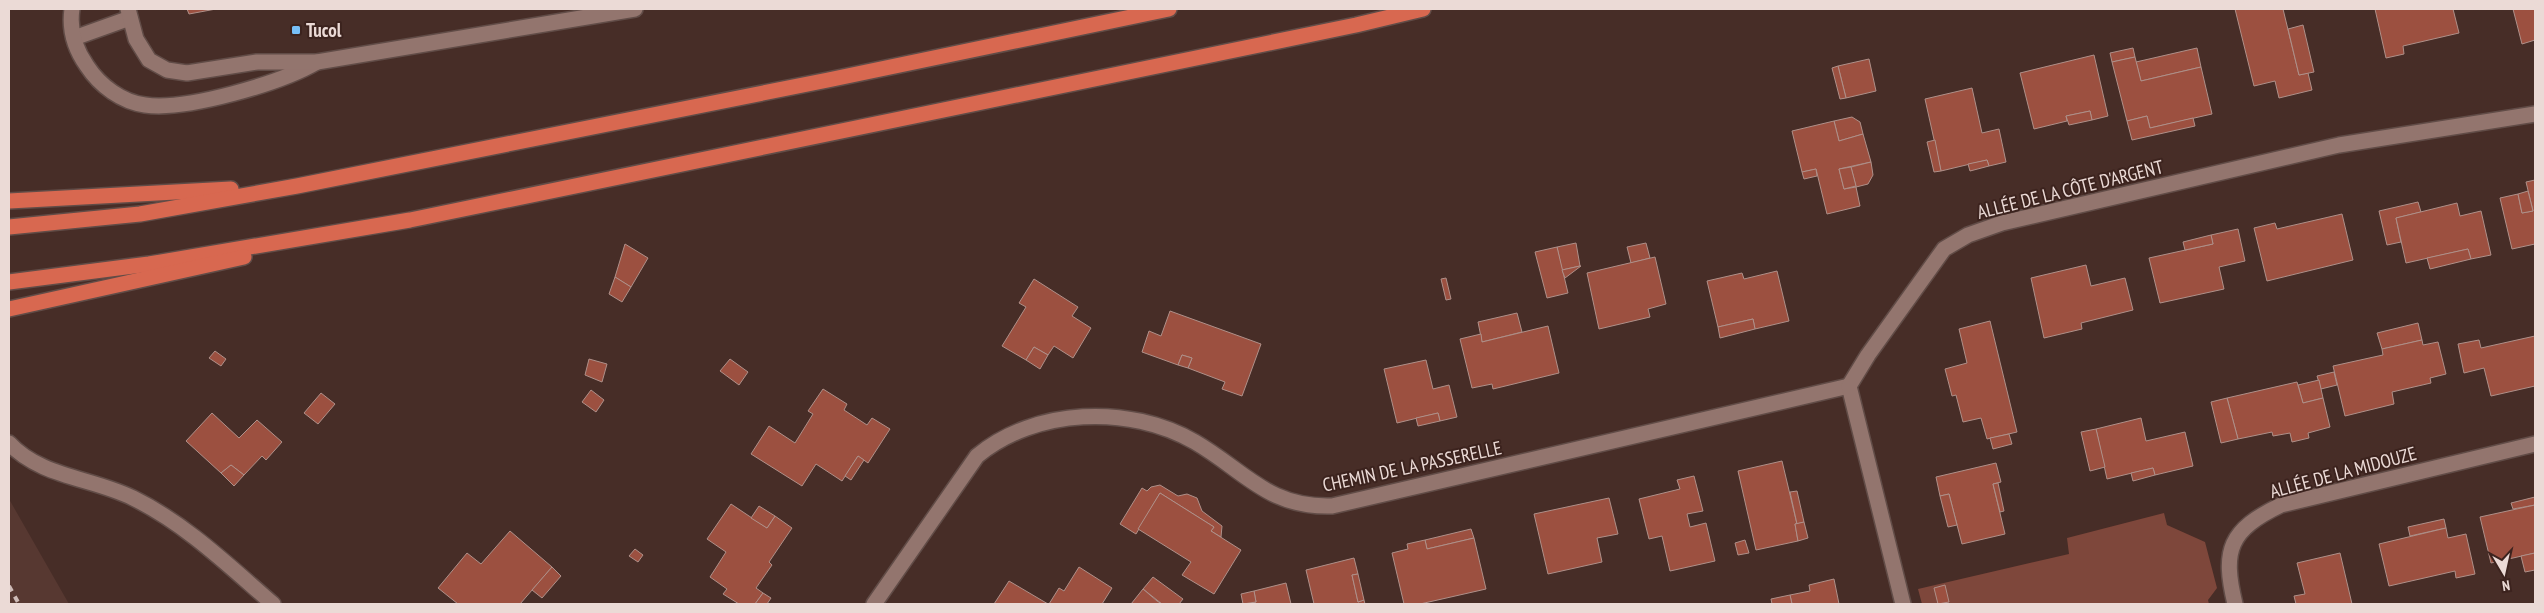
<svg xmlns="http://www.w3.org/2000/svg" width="2544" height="613" font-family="'PT Sans Narrow',sans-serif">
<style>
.built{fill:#573831}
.green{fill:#7e473b}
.building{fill:#9c5040;stroke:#af9089}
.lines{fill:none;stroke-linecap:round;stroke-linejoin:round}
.service-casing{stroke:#614c47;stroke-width:18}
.minor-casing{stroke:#614c47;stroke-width:18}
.trunk-casing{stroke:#614c47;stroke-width:18}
.service{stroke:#93756e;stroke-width:15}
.minor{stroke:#93756e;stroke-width:15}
.trunk{stroke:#d86850;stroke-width:15}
.rail{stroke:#cebbb7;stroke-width:4;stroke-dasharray:6 6;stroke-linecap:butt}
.poi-dot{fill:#77bff7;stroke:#3c231e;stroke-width:2}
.labels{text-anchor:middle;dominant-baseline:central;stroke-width:4;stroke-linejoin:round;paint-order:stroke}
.poi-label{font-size:19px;font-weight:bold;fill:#ebdad6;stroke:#3c231e;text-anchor:start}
.street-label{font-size:19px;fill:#ebdad6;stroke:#3c231e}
</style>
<rect width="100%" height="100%" fill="#472d27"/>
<polygon class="built" points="9,499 69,604 9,604"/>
<polygon class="green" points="2164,513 2167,525 2205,542 2217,588 2208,600 2209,604 1922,604 1918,589 2069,554 2067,538"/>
<g class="building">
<polygon points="187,9 216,9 189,14"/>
<polygon points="2235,9 2283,9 2299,75 2308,73 2312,90 2279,98 2275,81 2254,86"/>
<polygon points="2375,9 2453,9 2459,33 2403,46 2404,54 2386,58"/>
<polygon points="2513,9 2535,9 2535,40 2522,44"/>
<polygon points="2303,25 2314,72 2299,75 2288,29"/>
<polygon points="2133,48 2135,57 2112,62 2110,53"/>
<polygon points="2197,48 2201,67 2141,81 2136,62"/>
<polygon points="2094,55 2108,116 2092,120 2090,111 2066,116 2067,121 2034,129 2020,73"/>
<polygon points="2135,57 2141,81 2201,67 2212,114 2150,128 2147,116 2127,121 2112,62"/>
<polygon points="1869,59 1876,91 1846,98 1838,66"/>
<polygon points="1838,66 1846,98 1840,99 1832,68"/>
<polygon points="1972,88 1982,133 1999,129 2006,162 1989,166 1987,160 1941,171 1925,99"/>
<polygon points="2090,111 2092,120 2069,125 2066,116"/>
<polygon points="2147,116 2150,128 2193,118 2195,126 2132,140 2127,121"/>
<polygon points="1852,117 1860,122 1863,134 1839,141 1834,121"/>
<polygon points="1834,121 1839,141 1863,134 1871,162 1839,169 1844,189 1856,187 1860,206 1827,214 1816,169 1802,172 1792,131"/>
<polygon points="1935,140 1941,171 1934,172 1927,142"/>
<polygon points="1987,160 1989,166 1970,171 1968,164"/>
<polygon points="1871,162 1873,175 1868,184 1856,187 1851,167"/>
<polygon points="1851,167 1856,186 1844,189 1839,169"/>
<polygon points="1816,169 1817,176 1804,179 1802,172"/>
<polygon points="2535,180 2535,244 2512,249 2500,198 2518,194 2522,213 2533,211 2526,182"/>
<polygon points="2528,191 2533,211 2522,213 2518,194"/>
<polygon points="2418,202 2421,212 2396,218 2401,242 2387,245 2379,211"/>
<polygon points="2457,203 2460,216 2481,211 2491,255 2471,259 2468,249 2406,263 2396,218"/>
<polygon points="2342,214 2353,260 2267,281 2254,228 2275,223 2277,229"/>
<polygon points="2238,229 2245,261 2219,267 2224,289 2160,303 2149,258 2213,244 2211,235"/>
<polygon points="2211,235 2213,244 2185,250 2183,242"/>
<polygon points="1576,243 1580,266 1562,270 1557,247"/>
<polygon points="1646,243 1650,258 1631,263 1627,247"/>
<polygon points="625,244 648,258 631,287 615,277"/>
<polygon points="1557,247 1568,293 1547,298 1535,252"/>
<polygon points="2468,249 2471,259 2430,269 2427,258"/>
<polygon points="1655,257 1666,304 1648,309 1650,317 1599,329 1587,273"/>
<polygon points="2086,265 2091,286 2125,278 2133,310 2081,323 2082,329 2044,338 2031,278"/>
<polygon points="1580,266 1581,266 1565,278 1562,270"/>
<polygon points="1777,271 1789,321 1755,329 1753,319 1718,327 1707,281 1742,273 1744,279"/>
<polygon points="615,277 631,287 622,302 609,294"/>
<polygon points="1446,278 1451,299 1446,300 1441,279"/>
<polygon points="1034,279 1078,307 1072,316 1091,328 1073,358 1054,346 1048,355 1034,347 1026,360 1002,346 1026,307 1019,303"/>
<polygon points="1170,311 1261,344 1242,396 1222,389 1225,382 1188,368 1192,358 1182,355 1178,365 1142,352 1149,331 1161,336"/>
<polygon points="1517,313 1522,332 1482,342 1478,322"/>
<polygon points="1753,319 1755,329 1720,338 1718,327"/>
<polygon points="1990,321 2017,432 1987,439 1981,418 1963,422 1956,395 1952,396 1945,369 1967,363 1959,329"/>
<polygon points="2418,323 2422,340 2382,349 2377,333"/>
<polygon points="1548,326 1559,373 1493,389 1492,384 1472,388 1460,339 1481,334 1482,342"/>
<polygon points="2535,336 2535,386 2491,396 2484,368 2464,373 2458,344 2479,340 2481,348"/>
<polygon points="2422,340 2423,345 2438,342 2446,374 2430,378 2431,383 2392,392 2394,404 2345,416 2333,366 2383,355 2382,349"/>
<polygon points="1034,347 1048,355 1040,369 1026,360"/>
<polygon points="215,351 226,359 221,366 209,358"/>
<polygon points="1182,355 1192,358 1188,368 1178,365"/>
<polygon points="589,359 607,364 602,382 585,375"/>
<polygon points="730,359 748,372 739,385 720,371"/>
<polygon points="1426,360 1433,389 1449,385 1457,417 1440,421 1438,413 1397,423 1384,369"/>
<polygon points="2334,372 2337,385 2321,389 2317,376"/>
<polygon points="2319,380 2323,398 2303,403 2298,385"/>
<polygon points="2297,382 2303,403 2323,398 2330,427 2308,433 2309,438 2292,442 2290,433 2273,436 2272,432 2238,439 2227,398"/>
<polygon points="823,389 847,404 844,410 867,425 872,418 890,429 868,463 858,456 842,481 816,464 802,486 751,454 769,426 795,443 813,414 808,411"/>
<polygon points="591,390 604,400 596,412 582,402"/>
<polygon points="321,393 335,404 318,424 304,413"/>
<polygon points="2227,398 2238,439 2221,443 2211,402"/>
<polygon points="212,413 239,438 257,420 282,442 266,460 262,456 244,475 231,465 221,473 186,441"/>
<polygon points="1438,413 1440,421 1418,426 1416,418"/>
<polygon points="2141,418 2146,441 2185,432 2193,466 2155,475 2153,468 2107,479 2096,429"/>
<polygon points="2096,429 2105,467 2090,471 2081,432"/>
<polygon points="2009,434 2012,444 1993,449 1990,438"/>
<polygon points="858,456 864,460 851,480 845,476"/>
<polygon points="1782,461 1797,524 1795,524 1798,541 1756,550 1738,471"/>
<polygon points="1996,463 2001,482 1993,484 2005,534 1962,544 1949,494 1940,496 1936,477"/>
<polygon points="231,465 244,475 234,486 221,473"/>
<polygon points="2153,468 2155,475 2133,481 2131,473"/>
<polygon points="1694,476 1703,511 1687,514 1690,527 1706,523 1715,561 1670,571 1662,536 1649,539 1639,499 1680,489 1677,480"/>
<polygon points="1998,483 2004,511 2000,512 1993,484"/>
<polygon points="1160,485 1178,496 1187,494 1197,498 1202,511 1222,526 1221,537 1211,531 1214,527 1160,493 1136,534 1120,524 1142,488 1147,491 1151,487"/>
<polygon points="1797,491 1804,522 1797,524 1790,492"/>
<polygon points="1160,493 1214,527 1211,531 1241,550 1214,594 1182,575 1191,562 1138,529"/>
<polygon points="1949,494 1957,525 1948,527 1940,496"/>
<polygon points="2535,497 2535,505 2513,509 2511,503"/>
<polygon points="1609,498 1618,534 1597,538 1602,562 1548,574 1534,514"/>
<polygon points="731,504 767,528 775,516 792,528 769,562 772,565 756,588 763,593 755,604 739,604 723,594 727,589 710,577 726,552 707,539"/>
<polygon points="2535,505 2535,553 2491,563 2480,517"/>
<polygon points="759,506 775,516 767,528 751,518"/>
<polygon points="2444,519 2446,528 2410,536 2408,527"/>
<polygon points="1804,522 1808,538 1798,541 1795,524"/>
<polygon points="2446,528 2448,538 2466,534 2475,574 2456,578 2455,571 2389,586 2379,544"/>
<polygon points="1471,529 1474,538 1427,549 1425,540"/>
<polygon points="510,531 552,567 520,604 458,604 438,588 467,553 481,564"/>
<polygon points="1474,538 1486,589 1420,604 1404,604 1392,553 1408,549 1407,544 1425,540 1427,549"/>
<polygon points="1745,540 1749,553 1738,555 1735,543"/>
<polygon points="635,549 643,555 638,562 629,556"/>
<polygon points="2340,553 2352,604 2296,604 2294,596 2305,594 2297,563"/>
<polygon points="2535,553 2535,570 2525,572 2521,556"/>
<polygon points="1354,558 1358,574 1352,575 1358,602 1364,600 1365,604 1314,604 1306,570"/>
<polygon points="552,567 561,576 542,598 532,590"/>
<polygon points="1079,567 1112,588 1102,604 1049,604 1059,588 1064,591"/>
<polygon points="1358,574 1364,600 1358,602 1352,575"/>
<polygon points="1153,577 1183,599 1179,604 1162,604 1143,589"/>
<polygon points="1834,579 1839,604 1792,604 1790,595 1810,591 1809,585"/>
<polygon points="1009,581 1048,604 994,604"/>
<polygon points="1286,583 1291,604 1247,604 1256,602 1254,591"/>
<polygon points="1945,585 1949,602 1938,604 1934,588"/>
<polygon points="1143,589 1157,601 1162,604 1131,604"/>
<polygon points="1254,591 1256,602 1243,604 1241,594"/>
<polygon points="763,593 771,598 767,604 755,604"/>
<polygon points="1790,595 1792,604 1772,604 1771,599"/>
</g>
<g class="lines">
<g class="service-casing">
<polyline id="service" points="74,38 130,18"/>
</g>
<g class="minor-casing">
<g id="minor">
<path d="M72,9C69,29 75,49 87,66C100,86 122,102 145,105C186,111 281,83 317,62"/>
<polyline points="128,9 136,39 149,60 167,70 187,73 257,62 317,62 635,9"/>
<path d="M9,443C40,477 93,478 133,498C186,524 229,566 273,604"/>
<path d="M874,604L977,456C1035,408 1129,404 1195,442C1245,471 1268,508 1332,506L1849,386"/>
<polyline points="1903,604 1849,386 1868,355 1944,249 1968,235 2002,223 2339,145 2535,114"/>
<path d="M2235,604C2222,550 2229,530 2281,505L2535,444"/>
</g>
</g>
<g class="trunk-casing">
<g id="trunk">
<polyline points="9,201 231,189"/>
<polyline points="9,227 140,214 297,186 828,80 1169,9"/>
<polyline points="9,282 149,264 410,220 1356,25 1423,9"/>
<polyline points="9,309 244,257"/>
</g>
</g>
<use href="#service" class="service"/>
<use href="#minor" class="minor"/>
<use href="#trunk" class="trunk"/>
<polyline class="rail" points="9,586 19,604"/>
</g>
<rect class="poi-dot" x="291" y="25" width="10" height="10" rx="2.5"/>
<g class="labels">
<g class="poi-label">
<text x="306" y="30">Tucol</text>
</g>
<g class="street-label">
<text transform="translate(2070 189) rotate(-14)">ALLÉE DE LA CÔTE D'ARGENT</text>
<text transform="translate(1412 466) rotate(-12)">CHEMIN DE LA PASSERELLE</text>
<text transform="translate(2343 472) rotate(-15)">ALLÉE DE LA MIDOUZE</text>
</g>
</g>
<rect width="2544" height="613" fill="none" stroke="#ebdad6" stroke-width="20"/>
<g transform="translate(2504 573) rotate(171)" stroke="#3c231e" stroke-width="4" paint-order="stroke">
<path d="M0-4L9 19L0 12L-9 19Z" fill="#ebdad6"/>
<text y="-8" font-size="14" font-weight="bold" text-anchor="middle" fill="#ebdad6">N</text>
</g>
</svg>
